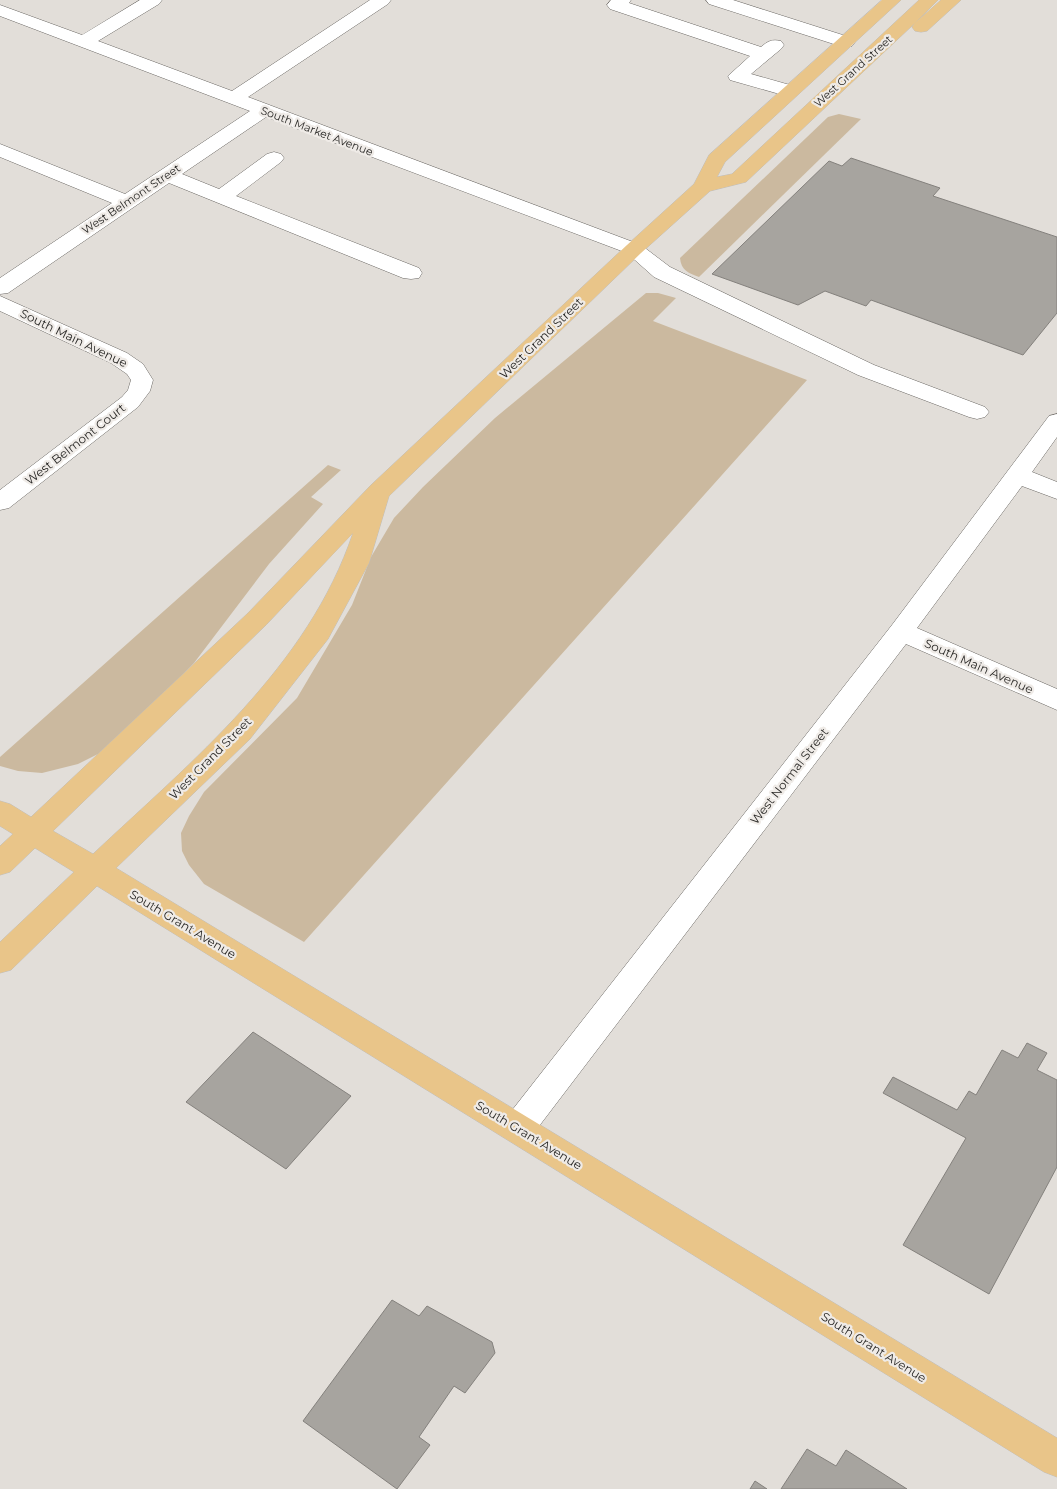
<svg xmlns="http://www.w3.org/2000/svg" width="1057" height="1489" font-family="Montserrat,sans-serif">
<style>
.green{fill:#cbb99f}
.building{fill:#a7a49f;stroke:#84817d}
.lines{fill:none;stroke-linecap:round;stroke-linejoin:round}
.minor-casing{stroke:#6b6864;stroke-width:1}
.major-casing{stroke:#bebebe;stroke-width:1}
.minor{fill:#fff;fill-rule:evenodd}
.major{fill:#e9c589;fill-rule:evenodd}
.labels{text-anchor:middle;dominant-baseline:central;stroke-width:4.5;stroke-linejoin:round;paint-order:stroke}
.far-street-label{font-size:11px;fill:#282725;stroke:#efebe7}
.street-label{font-size:12px;fill:#282725;stroke:#efebe7}
</style>
<rect width="100%" height="100%" fill="#e2ded9"/>
<g class="green">
<path d="M839,114L861,119L699,277C688,273 681,270 680,258L828,117Z"/>
<polygon points="646,293 658,293 676,298 653,321 807,380 304,942 204,884 189,865 182,851 181,833 189,816 204,792 297,698 352,605 371,557 394,518 423,487 495,418"/>
<polygon points="328,465 341,470 311,497 323,504 269,564 194,663 156,702 100,753 78,764 42,773 18,771 0,766 0,757"/>
</g>
<g class="building">
<polygon points="851,158 940,188 933,196 1057,237 1057,313 1023,355 871,300 866,306 825,291 798,305 712,274 829,161 842,166"/>
<polygon points="253,1032 351,1096 286,1169 186,1102"/>
<polygon points="1027,1043 1047,1053 1037,1070 1057,1080 1057,1167 989,1294 903,1245 966,1138 883,1093 893,1077 957,1110 969,1091 976,1095 1002,1050 1018,1058"/>
<polygon points="392,1300 419,1316 427,1306 492,1342 495,1353 465,1393 454,1386 419,1437 430,1445 397,1489 303,1421"/>
<polygon points="807,1449 836,1466 846,1450 907,1489 781,1489"/>
<polygon points="755,1481 767,1489 750,1489"/>
</g>
<g class="lines">
<g class="minor-casing">
<g id="minor">
<polygon points="140,0 162,0 159,4 98,41 232,91 370,0 391,0 388,4 248,97 641,245 670,267 874,365 985,407 989,412 985,417 977,419 969,417 858,375 654,277 627,253 266,117 182,174 219,189 267,154 274,152 281,154 284,158 281,162 236,196 419,268 422,273 419,278 411,279 403,278 169,183 8,293 0,294 0,278 112,203 0,157 0,144 125,194 250,111 0,16 0,5 82,35"/>
<path d="M611,0H631L629,3L761,47C768,41 772,39 781,41L784,45L781,49L751,74L797,87L799,91L797,95L790,97L730,80L728,76L750,56L610,9L607,5Z"/>
<polygon points="706,0 733,0 852,38 855,42 852,46 846,47 840,46 709,4"/>
<polygon points="0,296 127,353 143,364 153,380 150,391 138,407 9,508 0,510 0,490 122,397 128,390 131,380 127,374 111,363 0,311"/>
<polygon points="1057,414 1057,437 1032,472 1057,482 1057,499 1022,486 917,628 1057,689 1057,710 906,644 530,1138 518,1142 506,1138 502,1128 506,1118 892,625 1049,416"/>
</g>
</g>
<g class="major-casing">
<path id="major" d="M882,0H901L725,162L717,177L732,174L919,0H938L915,23L941,0H961L927,31L921,32L915,31L912,27L915,23L746,182L710,191L641,253L389,496L369,563L328,639L250,739L116,868L1057,1438V1477L1044,1472L97,886L11,970L0,973V942L74,872L35,848L10,872L0,875V846L13,834L0,826V801L10,804L31,817L248,613L371,485L627,245L694,184L709,155ZM353,533C308,667 192,761 93,854L53,831L266,625Z"/>
</g>
<use href="#minor" class="minor"/>
<use href="#major" class="major"/>
</g>
<g class="labels">
<g class="far-street-label">
<text transform="translate(853 71) rotate(-42)">West Grand Street</text>
<text transform="translate(317 131) rotate(21)">South Market Avenue</text>
<text transform="translate(131 199) rotate(-34)">West Belmont Street</text>
</g>
<g class="street-label">
<text transform="translate(74 338) rotate(26)">South Main Avenue</text>
<text transform="translate(541 338) rotate(-44)">West Grand Street</text>
<text transform="translate(75 444) rotate(-38)">West Belmont Court</text>
<text transform="translate(979 666) rotate(24)">South Main Avenue</text>
<text transform="translate(210 758) rotate(-45)">West Grand Street</text>
<text transform="translate(789 776) rotate(-52)">West Normal Street</text>
<text transform="translate(183 924) rotate(31)">South Grant Avenue</text>
<text transform="translate(529 1135) rotate(31)">South Grant Avenue</text>
<text transform="translate(874 1347) rotate(32)">South Grant Avenue</text>
</g>
</g>
</svg>
